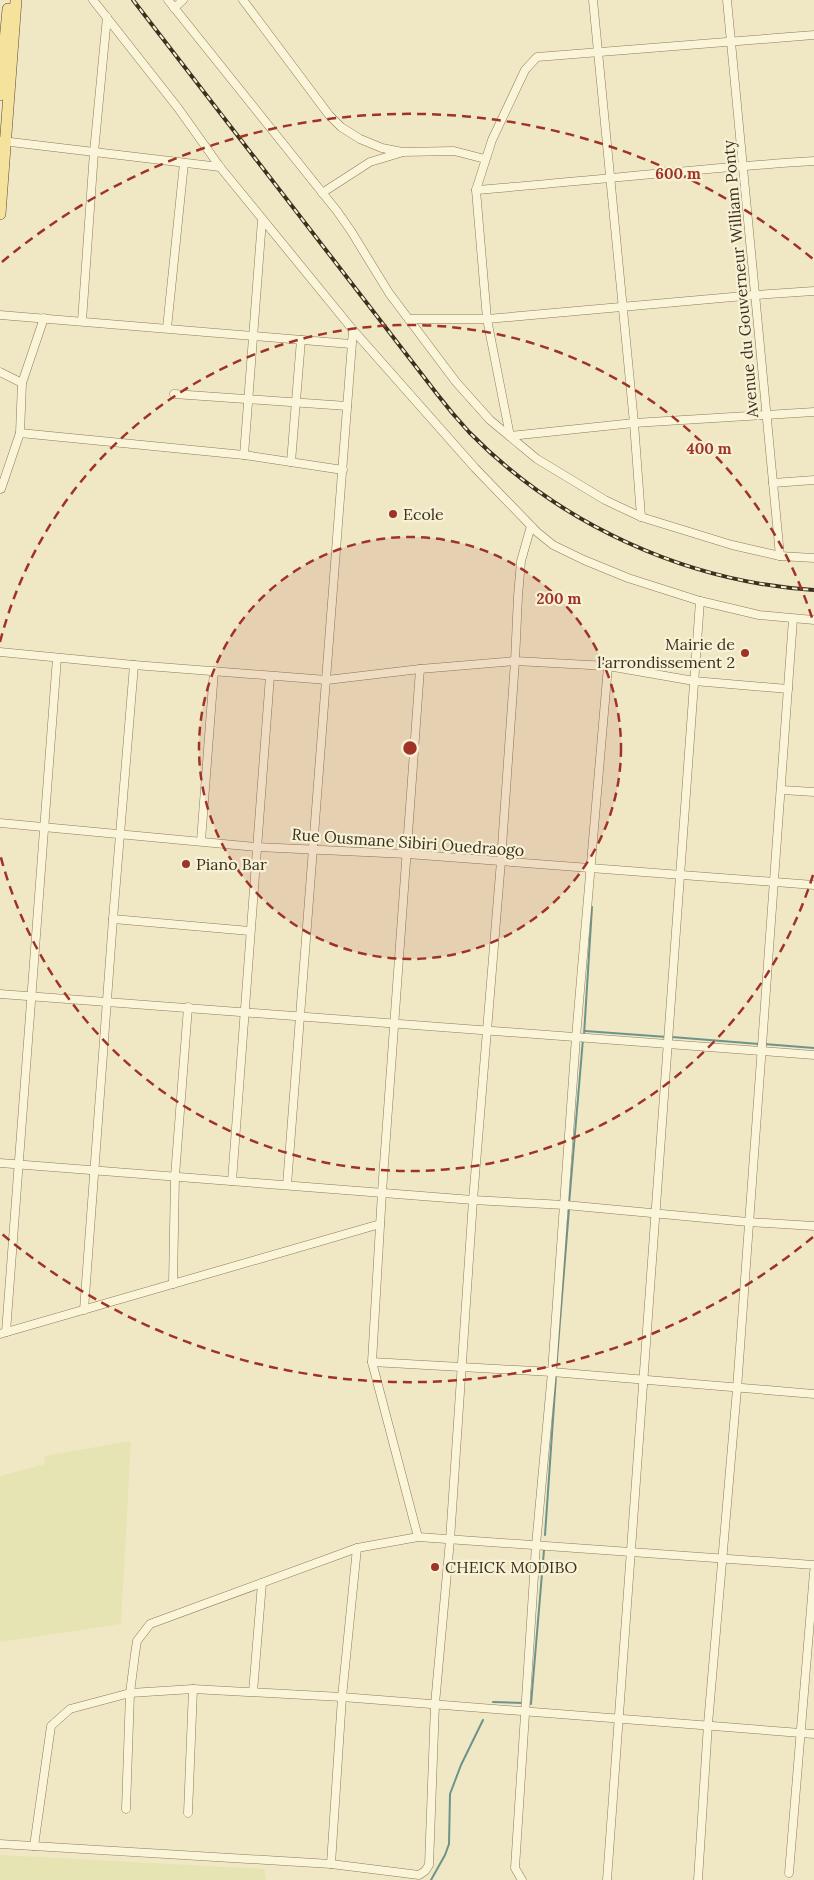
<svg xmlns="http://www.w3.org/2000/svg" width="814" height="1880" font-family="Lora,serif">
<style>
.farmland{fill:#e6e4b2}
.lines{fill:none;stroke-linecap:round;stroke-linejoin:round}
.stream{stroke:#6d938d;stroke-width:2}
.minor-casing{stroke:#8d7a5a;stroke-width:9}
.primary-casing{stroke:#5a472e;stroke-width:12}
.minor{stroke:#faf4d9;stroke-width:8}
.primary{stroke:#f5e29c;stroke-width:11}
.rail-casing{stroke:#3c301f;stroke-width:4}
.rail{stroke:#f7f1d5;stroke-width:2;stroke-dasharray:5.5;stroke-linecap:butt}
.ring{fill:none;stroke:#9f3327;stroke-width:2.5;stroke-dasharray:9 6}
.poi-dot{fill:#9f3327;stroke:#f7f1d5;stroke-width:2}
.labels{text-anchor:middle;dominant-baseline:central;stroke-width:4.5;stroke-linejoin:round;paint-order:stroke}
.street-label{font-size:16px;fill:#3c301f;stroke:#f7f1d5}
.poi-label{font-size:16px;fill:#3c301f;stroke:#f7f1d5;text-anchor:start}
.centre{fill:#9f3327;stroke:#f7f1d5;stroke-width:2.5}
.ring-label{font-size:15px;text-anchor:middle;font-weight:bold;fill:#9f3327;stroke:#f7f1d5;stroke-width:4.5;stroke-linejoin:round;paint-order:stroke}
</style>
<rect width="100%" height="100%" fill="#f0e8c5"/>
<g class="farmland">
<polygon points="131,1441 121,1624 0,1642 0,1476 45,1464 44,1456"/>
<polygon points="0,1855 264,1869 266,1880 0,1880"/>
</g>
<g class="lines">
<g class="stream">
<polyline points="585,1031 667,1037"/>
<polyline points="584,1035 592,907"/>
<polyline points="672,1037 759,1044"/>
<polyline points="764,1044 814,1048"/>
<polyline points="569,1204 583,1039"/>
<polyline points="556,1371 569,1209"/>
<polyline points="545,1535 556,1376"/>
<polyline points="493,1702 523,1703"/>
<polyline points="531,1704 544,1550"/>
<polyline points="431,1880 445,1855 449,1844 450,1794 461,1765 483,1720"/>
</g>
<g class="minor-casing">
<g id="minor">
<polyline points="93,0 178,108 220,167 353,330 475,468 537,532 553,545 584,560 628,578 700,601 759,615 814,620"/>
<polyline points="168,0 337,211 351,231 389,293 456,382 490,420 537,459 605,500 641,517 732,545 780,556 814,558"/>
<polyline points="243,0 329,115 341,127 360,139 382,148 402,152 454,151 485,159"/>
<polyline points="593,0 634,423 641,517"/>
<polyline points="727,0 780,556"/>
<polyline points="174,8 183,0"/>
<polyline points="814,35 537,57 525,70 492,140 476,190 487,319 510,436 634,423 814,412"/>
<polyline points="2,141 220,167"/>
<path d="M476,190C589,181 701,168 814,161"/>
<polyline points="322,193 370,162 400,153"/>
<polyline points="0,315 351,344"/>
<polyline points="409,319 487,319 755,295 814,291"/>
<polyline points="82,321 94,152 107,17"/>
<polyline points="167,328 184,163"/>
<polyline points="0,372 22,383"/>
<polyline points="174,394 347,406"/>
<polyline points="20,433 22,383 44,318"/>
<polyline points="244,455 262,220"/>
<polyline points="291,462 301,340"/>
<polyline points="773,483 814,480"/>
<polyline points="0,489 1,489 20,433 244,455 343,470"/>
<polyline points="0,652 134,665 327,680 420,669 515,661 608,666 694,681 788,689"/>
<polyline points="782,790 814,792"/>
<polyline points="0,823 257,847 407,854 814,885"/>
<polyline points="201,841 214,671"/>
<polyline points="113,919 250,931"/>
<polyline points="0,994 814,1055"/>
<polyline points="0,1163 473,1200 565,1205 748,1222 814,1226"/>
<polyline points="232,1181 270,676"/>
<polyline points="287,1185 353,330"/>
<polyline points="173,1284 175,1176 188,1007"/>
<polyline points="84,1310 113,919 134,665"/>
<polyline points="6,1332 57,658"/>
<polyline points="0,1334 380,1224"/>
<polyline points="372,1362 552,1372 814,1394"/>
<polyline points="418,1537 372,1362 382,1192 420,669"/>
<polyline points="253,1692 262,1583"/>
<polyline points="126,1809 130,1693 135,1654 137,1641 150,1624 357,1548"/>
<polyline points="188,1813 193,1689"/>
<polyline points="0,1844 331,1864 419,1875 425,1871 429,1865 435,1704 450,1540 473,1200 501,861 515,661 518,596 521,561 531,526"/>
<polyline points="34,1846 51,1726 70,1709 130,1693 193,1689 342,1697 814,1734"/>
<polyline points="331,1864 342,1697 357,1548 418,1537 814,1565"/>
<polyline points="789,1873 814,1572"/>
<polyline points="522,1880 515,1868 536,1545 552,1372 576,1037 608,666"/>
<polyline points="607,1880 700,601"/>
<polyline points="698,1880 708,1724 737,1389 793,619"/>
</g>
</g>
<g class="primary-casing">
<g id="primary">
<polyline points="0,95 8,9"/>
<polyline points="0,214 16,0"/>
</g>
</g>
<use href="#minor" class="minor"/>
<use href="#primary" class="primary"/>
<g class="rail-casing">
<path id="rail" d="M133,0L437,394C447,407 458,420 469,432C559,524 686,582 814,590"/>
</g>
<use href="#rail" class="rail"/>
</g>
<circle cx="410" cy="748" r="211" fill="#9f3327" fill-opacity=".12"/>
<g class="ring">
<circle cx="410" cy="748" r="211"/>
<path d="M813 875A423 423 0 0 1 0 854M0 642A423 423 0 0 1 813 621"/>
<path d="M813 1237A634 634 0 0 1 2 1234M2 262A634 634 0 0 1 813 259"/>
</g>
<g class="poi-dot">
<circle cx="393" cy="514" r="5"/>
<circle cx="745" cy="653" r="5"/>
<circle cx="186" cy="864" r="5"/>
<circle cx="435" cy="1567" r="5"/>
</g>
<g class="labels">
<g class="street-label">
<text transform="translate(740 279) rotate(-95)">Avenue du Gouverneur William Ponty</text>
<text transform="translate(408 842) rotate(4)">Rue Ousmane Sibiri Ouedraogo</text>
</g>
<g class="poi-label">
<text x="403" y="514">Ecole</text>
<text x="735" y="644" text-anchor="end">Mairie de<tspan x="735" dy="18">l'arrondissement 2</tspan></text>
<text x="196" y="864">Piano Bar</text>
<text x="445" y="1567">CHEICK MODIBO</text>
</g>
</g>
<circle cx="410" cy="748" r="8" class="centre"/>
<g class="ring-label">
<text x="678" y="179">600 m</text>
<text x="709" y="454">400 m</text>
<text x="559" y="604">200 m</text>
</g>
</svg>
